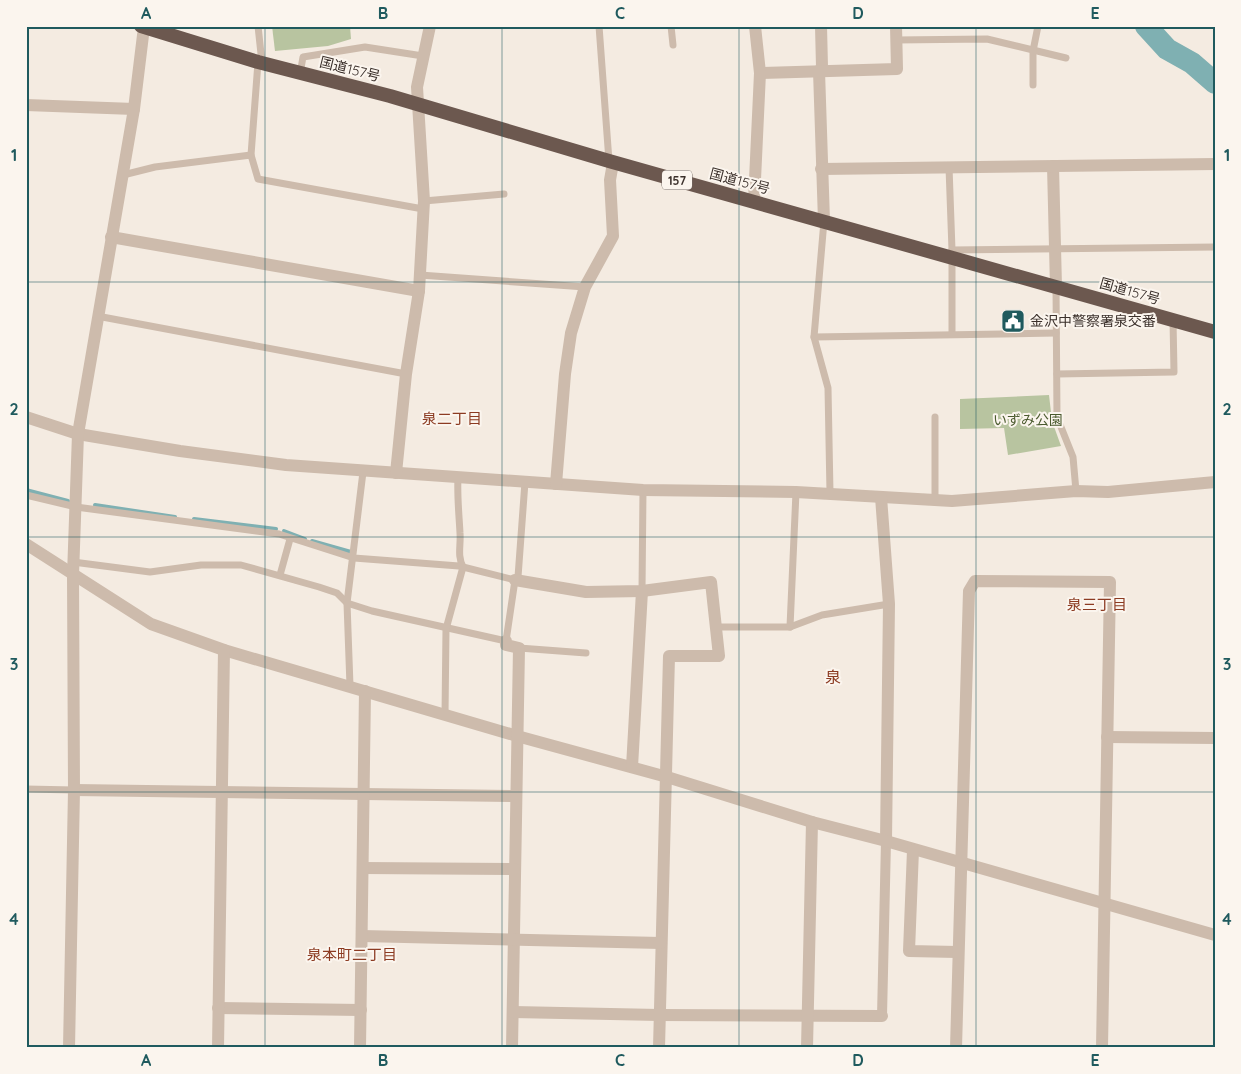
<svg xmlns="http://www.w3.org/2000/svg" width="1241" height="1074" font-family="Quicksand,'Noto Sans JP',sans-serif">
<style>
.green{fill:#b8c4a0}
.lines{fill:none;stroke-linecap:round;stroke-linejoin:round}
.stream{stroke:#7fb0b2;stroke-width:4}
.river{stroke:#7fb0b2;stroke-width:22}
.service{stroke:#cdbbac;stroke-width:7}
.pedestrian{stroke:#cdbbac;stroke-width:10}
.minor{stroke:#cdbbac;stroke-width:12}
.tertiary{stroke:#cdbbac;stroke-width:12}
.trunk{stroke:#6c584f;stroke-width:14}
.grid{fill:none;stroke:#1f5a5e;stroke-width:1;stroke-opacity:0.55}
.labels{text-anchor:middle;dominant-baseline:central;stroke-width:4;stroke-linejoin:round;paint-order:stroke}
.shield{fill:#fbf5ee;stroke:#756b66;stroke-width:1}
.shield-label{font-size:12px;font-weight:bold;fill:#3b302b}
.street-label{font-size:14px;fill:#3b302b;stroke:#fbf5ee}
.poi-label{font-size:14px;fill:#3b302b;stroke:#fbf5ee;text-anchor:start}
.park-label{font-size:14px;fill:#4a5a2e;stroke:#fbf5ee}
.neighbourhood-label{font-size:15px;fill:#8c3b22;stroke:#fbf5ee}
.quarter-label{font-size:16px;fill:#8c3b22;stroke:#fbf5ee}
.neatline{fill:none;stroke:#1f5a5e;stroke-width:2}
.grid-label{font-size:16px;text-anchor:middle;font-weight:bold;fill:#1f5a5e}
</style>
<rect width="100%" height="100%" fill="#f4ebe1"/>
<g class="green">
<polygon points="272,26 350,26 351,39 328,46 275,51"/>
<polygon points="1049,395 1052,421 1061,446 1008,455 1004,428 960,429 960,399"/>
</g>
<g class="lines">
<g class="stream">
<polyline points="26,490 68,501"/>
<polyline points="95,505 175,517"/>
<polyline points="194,519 276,529"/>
<polyline points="284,531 305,539"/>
<polyline points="312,541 351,552"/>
</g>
<polyline class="river" points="1146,26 1167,49 1192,63 1215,83"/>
<g class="service">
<polyline points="258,26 262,63"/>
<polyline points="599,26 609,161"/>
<polyline points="671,26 673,45"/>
<polyline points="896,40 987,39 1066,58"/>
<polyline points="300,74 303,57 365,47 423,56"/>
<polyline points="1033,85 1033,51 1038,26"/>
<polyline points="251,155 258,62"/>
<polyline points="949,167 952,250 952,334"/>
<polyline points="123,175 155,167 251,155 258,179 423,209"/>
<polyline points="424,201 504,194"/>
<polyline points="824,221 814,337 828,388 830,493"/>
<polyline points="952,250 1215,247"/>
<polyline points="420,275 585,287"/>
<polyline points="1056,287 1057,417 1073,457 1076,491"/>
<polyline points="97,316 406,374"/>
<polyline points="814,337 1056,333"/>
<polyline points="1057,374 1174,372 1173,320"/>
<polyline points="935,417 935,500"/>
<polyline points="26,495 76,507 279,534 354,558 459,566 515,580"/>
<polyline points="73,562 150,572 201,565 241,565 319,587 337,593 347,603 372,611 506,641 515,580 518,577 525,482"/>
<polyline points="280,575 290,539"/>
<polyline points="642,591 643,490"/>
<polyline points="716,627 790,627 822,615 889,604"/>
<polyline points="790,627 796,492"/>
<polyline points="519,648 586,653"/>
<polyline points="350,686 347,603 363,472"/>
<path d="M445,715L446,629L463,567C457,555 461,546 460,533C459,514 457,496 458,477"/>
<polyline points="26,789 74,790"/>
</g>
<polyline class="pedestrian" points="882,1016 886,841"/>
<g class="minor">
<polyline points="821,26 822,67 819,71 824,221"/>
<polyline points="760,73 897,69 896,26"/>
<polyline points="26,105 134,109"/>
<polyline points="1053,166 1056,287"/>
<polyline points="821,169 1215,164"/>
<polyline points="754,201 760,73 755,26"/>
<polyline points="111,237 419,291"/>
<polyline points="26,417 78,434 180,451 286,465 643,490 796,492 952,501 1076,491 1108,492 1215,482"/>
<polyline points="396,473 406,374 419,291 424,201 417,87 430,26"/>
<polyline points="556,484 565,374 571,333 585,287 613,236 610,180 613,163"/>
<polyline points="881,497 889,604 886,841"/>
<polyline points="26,544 151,624 224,650 517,736 667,777 812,822 886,841 1215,935"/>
<polyline points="515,580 586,592 642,591 711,582 719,656 669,656 659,1048"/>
<polyline points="506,641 506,645 519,648 512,1048"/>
<polyline points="1107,737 1215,738"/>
<polyline points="632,767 642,591"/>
<polyline points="74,790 516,796"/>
<polyline points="913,850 909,951 957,952"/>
<polyline points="363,868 514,869"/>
<polyline points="362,936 661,943"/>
<polyline points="218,1008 361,1010"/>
<polyline points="513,1012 659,1015 882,1016"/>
<polyline points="218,1048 224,650"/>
<polyline points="360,1048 365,691"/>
<polyline points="807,1048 812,822"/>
<polyline points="956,1048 969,591 975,581 1110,582 1102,1048"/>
</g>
<polyline class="tertiary" points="69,1048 74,790 73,575 78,434 134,109 144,27"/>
<polyline class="trunk" points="141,26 258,62 390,96 609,161 1215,332"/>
</g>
<path class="grid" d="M265,26V1048M502,26V1048M739,26V1048M976,26V1048M26,282H1215M26,537H1215M26,792H1215"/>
<defs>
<g id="civic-square" transform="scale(1.25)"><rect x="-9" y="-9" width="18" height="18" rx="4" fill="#1f5a5e" stroke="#fbf5ee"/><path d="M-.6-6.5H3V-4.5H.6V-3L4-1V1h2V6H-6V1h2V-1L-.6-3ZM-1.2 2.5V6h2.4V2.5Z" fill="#fff"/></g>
</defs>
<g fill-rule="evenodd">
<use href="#civic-square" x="1013" y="321"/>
</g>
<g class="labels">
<rect class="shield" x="662" y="170.5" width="30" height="19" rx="4"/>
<g class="shield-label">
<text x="677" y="180">157</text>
</g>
<g class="street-label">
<text transform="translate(350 69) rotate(14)">国道157号</text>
<text transform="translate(740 181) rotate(15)">国道157号</text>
<text transform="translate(1130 291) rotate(16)">国道157号</text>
</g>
<g class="poi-label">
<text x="1030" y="321">金沢中警察署泉交番</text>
</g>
<g class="park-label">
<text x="1028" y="420">いずみ公園</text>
</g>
<g class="neighbourhood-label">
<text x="452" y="418">泉二丁目</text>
<text x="1097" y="604">泉三丁目</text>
<text x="352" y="954">泉本町二丁目</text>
</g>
<g class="quarter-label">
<text x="833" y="677">泉</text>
</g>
</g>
<rect width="1241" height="1074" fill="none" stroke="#fbf5ee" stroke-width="55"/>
<rect x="28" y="28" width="1186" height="1018" class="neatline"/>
<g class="grid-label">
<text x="146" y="19">A</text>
<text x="383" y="19">B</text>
<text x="620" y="19">C</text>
<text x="858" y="19">D</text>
<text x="1095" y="19">E</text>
<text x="14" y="161">1</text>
<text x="1227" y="161">1</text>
<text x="14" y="415">2</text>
<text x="1227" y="415">2</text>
<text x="14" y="670">3</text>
<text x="1227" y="670">3</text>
<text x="14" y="925">4</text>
<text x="1227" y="925">4</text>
<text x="146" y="1066">A</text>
<text x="383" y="1066">B</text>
<text x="620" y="1066">C</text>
<text x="858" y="1066">D</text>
<text x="1095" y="1066">E</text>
</g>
</svg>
